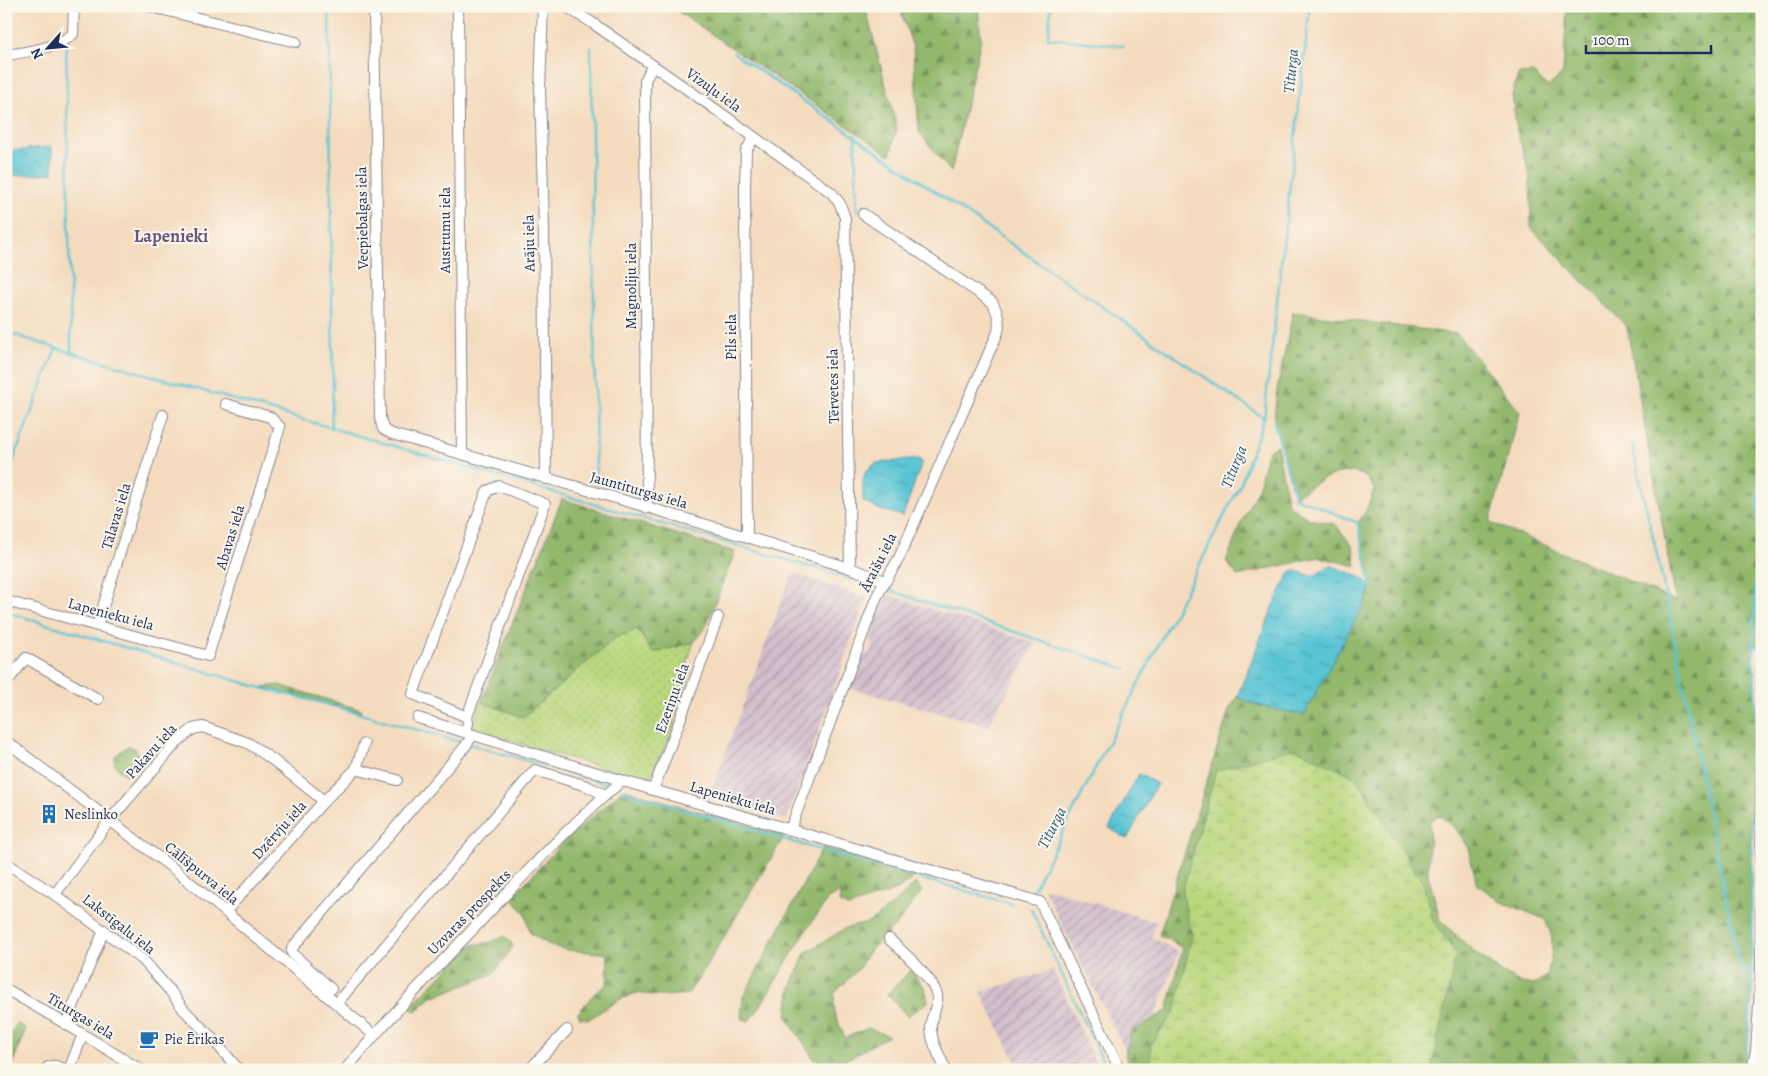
<svg xmlns="http://www.w3.org/2000/svg" width="1768" height="1076" font-family="Alegreya,serif">
<style>
.industrial{fill:url(#industrial-furrows)}
.grass{fill:url(#grass-dots);stroke:#6a836e}
.forest{fill:url(#forest-firs);stroke:#567465;fill-rule:evenodd}
.wetland{fill:url(#wetland-marsh);stroke:#6a836e}
.water{fill:url(#water-ripples);stroke:#3a7a99}
.lines{fill:none;stroke-linecap:round;stroke-linejoin:round}
.stream{stroke:#59c4d4;stroke-width:2.5}
.minor-casing{stroke:#88858e;stroke-width:12}
.minor{stroke:#fff;stroke-width:10}
.labels{text-anchor:middle;dominant-baseline:central;stroke-width:4;stroke-linejoin:round;paint-order:stroke}
.street-label{font-size:15px;fill:#1b2f5e;stroke:#fbf7ec}
.poi-label{font-size:15px;fill:#1b2f5e;stroke:#fbf7ec;text-anchor:start}
.water-label{font-size:16px;font-style:italic;fill:#2e5c81;stroke:#fbf7ec}
.quarter-label{font-size:18px;font-weight:bold;fill:#67567e;stroke:#fbf7ec}
</style>
<defs>
<pattern id="industrial-furrows" width="10" height="10" patternUnits="userSpaceOnUse" patternTransform="scale(1.25)"><rect width="10" height="10" fill="#d1bdcb"/><path d="M-1 1l2-2M0 10L10 0M9 11l2-2" fill="none" stroke="#a99aa8"/></pattern>
<pattern id="grass-dots" width="8" height="8" patternUnits="userSpaceOnUse" patternTransform="scale(1.25)"><rect width="8" height="8" fill="#b9d77d"/><path d="M2 2h.1M6 6h.1" fill="none" stroke="#9eb96e" stroke-width="1.8" stroke-linecap="round"/></pattern>
<pattern id="forest-firs" width="22" height="20" patternUnits="userSpaceOnUse" patternTransform="scale(1.25)"><rect width="22" height="20" fill="#92b86c"/><path d="M5 1l3.5 6h-7zM16 11l3.5 6h-7z" fill="#76965c"/></pattern>
<pattern id="wetland-marsh" width="20" height="14" patternUnits="userSpaceOnUse" patternTransform="scale(1.25)"><rect width="20" height="14" fill="#b9d77d"/><path d="M1 5h8M5 5V1M11 12h8M15 12V8" fill="none" stroke="#9eb96e"/></pattern>
<pattern id="water-ripples" width="26" height="14" patternUnits="userSpaceOnUse" patternTransform="scale(1.25)"><rect width="26" height="14" fill="#59c4d4"/><path d="M2 4q2-2 4 0t4 0M15 11q2-2 4 0t4 0" fill="none" stroke="#49a0af"/></pattern>
</defs>
<rect width="100%" height="100%" fill="#fbf7ec"/>
<filter id="ink" filterUnits="userSpaceOnUse"><feTurbulence type="fractalNoise" baseFrequency=".02" numOctaves="2"/><feDisplacementMap in="SourceGraphic" scale="10" xChannelSelector="R" yChannelSelector="G"/><feConvolveMatrix kernelMatrix="1 2 1 2 8 2 1 2 1" color-interpolation-filters="sRGB"/></filter>
<filter id="wash" filterUnits="userSpaceOnUse"><feTurbulence type="fractalNoise" baseFrequency=".0096" numOctaves="4" result="noise"/><feDisplacementMap in="SourceGraphic" scale="20" xChannelSelector="R" yChannelSelector="G"/><feGaussianBlur stdDeviation="1.12" result="paint"/><feColorMatrix in="noise" values="0 0 0 0 0 0 0 0 0 0 0 0 0 0 0 0 0 1.4 0 .05"/><feComposite in="paint" operator="in"/></filter>
<g filter="url(#wash)">
<rect width="100%" height="100%" fill="#f4dbbe"/>
<g class="industrial">
<polygon points="792,573 867,598 786,820 709,797"/>
<polygon points="886,594 1036,643 988,726 848,688 859,657 869,653 873,643 868,637"/>
<polygon points="1043,887 1156,922 1151,937 1179,952 1135,1070"/>
<polygon points="1053,970 1099,1070 1020,1070 981,992"/>
</g>
<polygon class="grass" points="637,629 653,653 694,642 687,662 690,673 670,738 648,780 540,750 473,728 481,702 523,717 615,638"/>
<g class="forest">
<polygon points="670,6 874,6 866,10 897,128 890,155"/>
<polygon points="899,6 978,6 981,39 951,172 919,132 913,47"/>
<path d="M1567,6H1762V647H1753L1756,714L1751,871L1752,991L1745,1070H1132L1125,1055L1131,1032L1167,1011L1183,948L1159,935L1229,710L1237,697L1260,706L1304,714L1371,587L1358,523L1366,511L1374,489C1357,454 1317,481 1295,497L1274,421L1277,390L1293,312L1457,334L1520,412L1490,522L1676,601L1627,327L1531,228L1530,175L1517,131L1512,95L1518,74L1533,73L1548,87L1563,73ZM1439,815L1455,828L1467,845L1477,884L1499,901L1545,919C1556,942 1552,952 1547,976L1533,985L1522,983L1503,973L1478,955L1440,920L1428,874L1430,821Z"/>
<polygon points="1277,445 1288,505 1309,519 1335,524 1353,547 1356,566 1319,557 1237,576 1226,561 1241,523 1259,486 1267,452"/>
<polygon points="562,499 735,552 704,631 694,642 653,653 637,629 615,638 523,717 481,702"/>
<polygon points="279,685 362,710 361,713 263,687"/>
<polygon points="128,746 135,748 142,761 133,773 125,775 114,765 115,756"/>
<polygon points="624,789 690,809 785,835 706,967 688,994 661,996 636,993 619,1000 589,1019 580,1018 578,1013 594,994 607,984 608,954 567,950 551,946 530,933 525,913 511,898 563,842 616,796 621,790 623,790"/>
<polygon points="823,847 918,874 899,889 848,907 839,903 840,892 828,899 807,929 756,1013 749,1021 741,1018 743,997"/>
<polygon points="915,883 922,891 898,923 867,954 859,968 834,994 835,1015 845,1038 868,1028 889,1036 833,1067 813,1058 787,1017 790,990 805,953 846,928 868,923 893,905"/>
<path d="M505,936L513,945C508,956 500,964 494,974L432,997L416,1011L409,1009L420,996L472,945L491,942Z"/>
<polygon points="911,970 925,988 928,1002 907,1016 887,994"/>
<polygon points="17,1023 26,1029 10,1070 6,1070 6,1042 8,1041"/>
</g>
<polygon class="wetland" points="1294,748 1355,777 1423,883 1434,923 1456,954 1431,1070 1150,1070 1151,1044 1175,1012 1192,935 1182,892 1216,771"/>
<g class="water">
<polygon points="47,147 52,147 53,173 8,176 7,151"/>
<polygon points="919,459 922,462 903,516 878,509 863,501 863,481 865,472 876,463"/>
<polygon points="1332,566 1362,578 1371,586 1365,602 1304,715 1260,706 1237,697 1274,604 1290,572 1294,570 1308,575 1316,575 1320,571"/>
<polygon points="1139,774 1157,784 1127,839 1109,828"/>
</g>
<g class="lines">
<g class="stream">
<polyline points="329,6 333,386 331,427"/>
<polyline points="1051,6 1048,38 1124,46"/>
<polyline points="66,47 71,352"/>
<polyline points="591,48 596,484"/>
<polyline points="734,53 1264,418"/>
<polyline points="855,136 857,211"/>
<polyline points="6,332 56,348"/>
<polyline points="1274,421 1295,497 1358,523 1371,586"/>
<polyline points="1632,445 1662,577 1717,857 1739,959 1743,969 1752,976"/>
<polyline points="6,479 56,348 873,585"/>
<polyline points="889,590 1126,669"/>
<polyline points="1754,610 1762,611"/>
<polyline points="6,612 268,690 315,701 464,743"/>
<polyline points="1753,647 1762,414"/>
<polyline points="469,744 608,784"/>
<polyline points="621,790 782,839 1012,904"/>
<polyline points="1032,892 1241,483 1264,418 1310,6"/>
<polyline points="1031,909 1107,1070"/>
<polyline points="1745,1070 1752,991 1751,871 1756,714 1753,647 1762,647"/>
</g>
</g>
</g>
<g filter="url(#ink)">
<g class="lines">
<g class="minor-casing">
<g id="minor">
<polyline points="148,6 296,42"/>
<polyline points="374,6 380,418 383,429 392,434 640,505 850,568 885,581"/>
<polyline points="458,6 462,454"/>
<polyline points="543,6 540,89 544,229 546,479"/>
<polyline points="565,6 591,22 711,106 832,193 840,204 845,218 850,568"/>
<path d="M6,55C26,52 58,48 73,34L74,6"/>
<polyline points="647,508 645,81 652,66"/>
<polyline points="747,538 745,186 746,151 754,137"/>
<polyline points="6,601 208,656 280,427 270,417 226,404"/>
<polyline points="97,626 163,415"/>
<polyline points="6,683 26,658 98,699"/>
<polyline points="418,718 653,790 1040,902 1120,1070"/>
<polyline points="466,732 468,723 467,717 545,504 499,486 487,491 413,694 467,717"/>
<polyline points="6,741 175,870 374,1035"/>
<polyline points="356,769 364,744"/>
<polyline points="653,790 680,720 718,617"/>
<path d="M790,830L877,596L899,558L998,332C1000,320 998,313 992,302L863,214"/>
<polyline points="6,863 51,892 143,960 171,992 184,1010 210,1036 239,1070"/>
<polyline points="55,894 110,820 178,741 193,729 203,727 248,743 273,760 324,801"/>
<polyline points="226,911 324,801 356,769 397,780"/>
<path d="M889,939C903,952 932,977 937,995C939,1004 931,1016 931,1025C930,1040 940,1057 946,1070"/>
<polyline points="6,989 66,1024 141,1070"/>
<polyline points="331,989 295,956 292,953 292,948 464,748 473,735"/>
<polyline points="341,998 535,770 587,786 605,795"/>
<polyline points="66,1024 104,930"/>
<path d="M45,1070C52,1062 58,1067 66,1070"/>
<polyline points="69,1070 83,1034"/>
<path d="M345,1070C387,1020 431,973 476,926C521,878 566,829 616,786L620,780"/>
<polyline points="529,1070 567,1030"/>
<polyline points="1752,1070 1756,1051 1761,974 1762,665"/>
</g>
</g>
<use href="#minor" class="minor"/>
</g>
</g>
<defs>
<g id="building-bare" transform="scale(1.5)"><path d="M-4-6H4V6H1V3H-1V6H-4ZM-2.5-4.3h1.7v1.8h-1.7ZM.8-4.3h1.7v1.8H.8ZM-2.5-1h1.7V.8h-1.7ZM.8-1h1.7V.8H.8Z" fill="#1f6fb2" stroke="#fbf7ec" stroke-width="2.5" paint-order="stroke"/></g>
<g id="cafe-bare" transform="scale(1.5)"><path d="M-5.5-4.5H6V0H3Q3 3.5 0 3.5H-2.5Q-5.5 3.5-5.5 0ZM3-3.2v2h1.7v-2ZM-6 4.5H4V6H-6Z" fill="#1f6fb2" stroke="#fbf7ec" stroke-width="2.5" paint-order="stroke"/></g>
</defs>
<g fill-rule="evenodd">
<use href="#building-bare" x="49" y="814"/>
<use href="#cafe-bare" x="149" y="1039"/>
</g>
<g class="labels">
<g class="street-label">
<text transform="translate(714 90) rotate(36)">Vizuļu iela</text>
<text transform="translate(362 218) rotate(-91)">Vecpiebalgas iela</text>
<text transform="translate(445 230) rotate(-90)">Austrumu iela</text>
<text transform="translate(529 243) rotate(-91)">Arāju iela</text>
<text transform="translate(631 286) rotate(-90)">Magnoliju iela</text>
<text transform="translate(731 337) rotate(-90)">Pils iela</text>
<text transform="translate(833 386) rotate(-91)">Tērvetes iela</text>
<text transform="translate(639 490) rotate(16)">Jauntiturgas iela</text>
<text transform="translate(116 516) rotate(-73)">Tālavas iela</text>
<text transform="translate(230 537) rotate(-73)">Abavas iela</text>
<text transform="translate(878 562) rotate(-63)">Āraišu iela</text>
<text transform="translate(111 614) rotate(15)">Lapenieku iela</text>
<text transform="translate(672 698) rotate(-70)">Ezeriņu iela</text>
<text transform="translate(151 751) rotate(-48)">Pakavu iela</text>
<text transform="translate(733 798) rotate(16)">Lapenieku iela</text>
<text transform="translate(279 830) rotate(-48)">Dzērvju iela</text>
<text transform="translate(202 873) rotate(39)">Cālīšpurva iela</text>
<text transform="translate(469 912) rotate(-46)">Uzvaras prospekts</text>
<text transform="translate(119 924) rotate(38)">Lakstīgalu iela</text>
<text transform="translate(81 1016) rotate(31)">Titurgas iela</text>
</g>
<g class="poi-label">
<text x="64" y="814">Neslinko</text>
<text x="164" y="1039">Pie Ērikas</text>
</g>
<g class="water-label">
<text transform="translate(1291 71) rotate(-84)">Titurga</text>
<text transform="translate(1234 467) rotate(-68)">Titurga</text>
<text transform="translate(1052 828) rotate(-63)">Titurga</text>
</g>
<g class="quarter-label">
<text x="171" y="236">Lapenieki</text>
</g>
</g>
<rect width="1768" height="1076" fill="none" stroke="#fbf7ec" stroke-width="25"/>
<g transform="translate(48 48) rotate(243)" stroke="#fbf7ec" stroke-width="4" paint-order="stroke">
<path d="M0-4L9 19L0 12L-9 19Z" fill="#1b2f5e"/>
<text y="-8" font-size="14" font-weight="bold" text-anchor="middle" fill="#1b2f5e">N</text>
</g>
<path d="M1586 45v8h125v-8" fill="none" stroke="#1b2f5e" stroke-width="2.5"/>
<text x="1593" y="45" font-size="15" fill="#1b2f5e" stroke="#fbf7ec" stroke-width="4" paint-order="stroke">100 m</text>
</svg>
